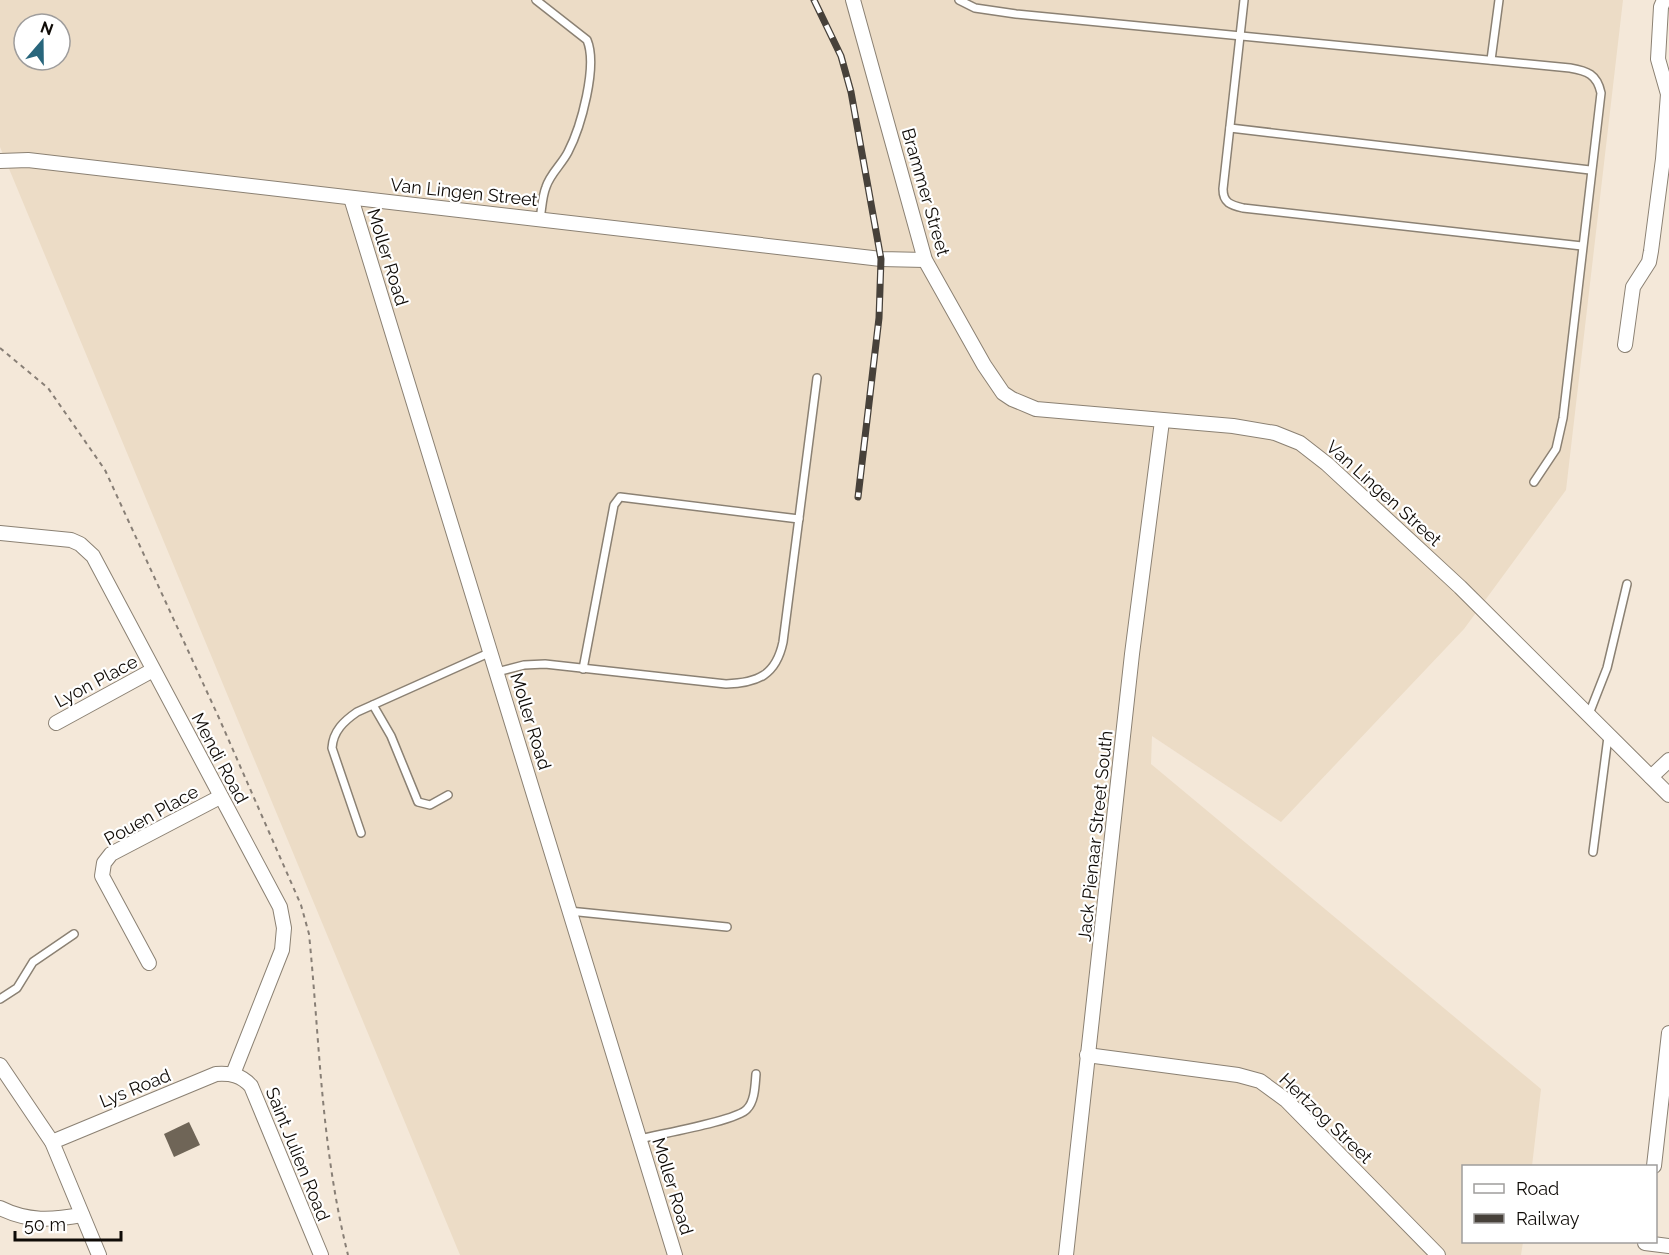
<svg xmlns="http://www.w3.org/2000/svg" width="1669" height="1255" font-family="Raleway,sans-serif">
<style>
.built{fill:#ecdcc6;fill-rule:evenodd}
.building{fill:#6f6557}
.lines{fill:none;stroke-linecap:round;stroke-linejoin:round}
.lane-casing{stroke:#8b8173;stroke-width:10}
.street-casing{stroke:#8b8173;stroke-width:16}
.path{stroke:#887f76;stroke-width:2;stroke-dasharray:4.5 4.5;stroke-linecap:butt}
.lane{stroke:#fff;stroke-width:7}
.street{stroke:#fff;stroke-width:14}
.rail-casing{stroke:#47413a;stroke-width:7}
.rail{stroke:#fff;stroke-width:4.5;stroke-dasharray:14;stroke-linecap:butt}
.labels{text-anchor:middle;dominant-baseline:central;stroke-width:4.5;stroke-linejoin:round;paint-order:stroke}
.street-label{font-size:18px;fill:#0f0b07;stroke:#fff}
</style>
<rect width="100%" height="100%" fill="#f4e8d9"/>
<path class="built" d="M0,0H1623L1566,490L1464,629L1281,822L1152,736L1151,764L1541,1089L1532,1166H1464V1242H1523L1521,1255H460L0,147ZM24,24H60V60H24Z"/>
<polygon class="building" points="189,1122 200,1145 174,1157 164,1134"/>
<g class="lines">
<g class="lane-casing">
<g id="lane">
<path d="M536,0L587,40C598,66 581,127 568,152C562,164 550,174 546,187C542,197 542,208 540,219"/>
<path d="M959,0L975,8L1016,14L1570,68C1587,71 1597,74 1601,93L1563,418L1556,449L1534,482"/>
<path d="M1244,0L1223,189C1223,203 1231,205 1243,208L1582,246"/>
<polyline points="1491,60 1499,0"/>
<polyline points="1230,128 1590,170"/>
<polyline points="583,669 614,505 620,497 799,519"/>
<path d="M497,672L524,665L545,664L726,684C758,683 776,675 783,642L817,378"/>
<polyline points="373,705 391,736 418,802 430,805 448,795"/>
<polyline points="1589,714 1607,668 1627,584"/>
<path d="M361,833L332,748C333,731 344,721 357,712L491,652"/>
<polyline points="1593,852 1608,737"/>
<polyline points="569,911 727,927"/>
<polyline points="0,999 17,988 33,962 74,934"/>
<path d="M640,1139C659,1134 737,1121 747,1109C755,1101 755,1085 756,1074"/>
</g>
</g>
<g class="street-casing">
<g id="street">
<polyline points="853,0 925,260 984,365 1003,393 1012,399 1036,409 1233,426 1275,433 1300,443 1327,464 1460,587 1669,795"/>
<polyline points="0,161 28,160 881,259 925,260"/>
<polyline points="351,198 675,1255"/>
<polyline points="1625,345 1633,287 1649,262 1651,251 1663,159 1668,94 1658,59 1661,7 1664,0"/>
<polyline points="0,533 71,540 80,544 93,556 280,907 284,928 282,950 233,1074"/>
<polyline points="56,723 153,670"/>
<polyline points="1651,777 1669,760"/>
<polyline points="149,963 102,876 104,863 111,854 220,797"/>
<polyline points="1087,1055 1238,1075 1260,1081 1286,1100 1438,1255"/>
<polyline points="0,1065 52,1142 99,1255"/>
<path d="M52,1142L216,1074C231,1073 241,1075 251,1086L321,1255"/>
<polyline points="1654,1166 1669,1033"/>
<path d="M0,1208C28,1222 52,1220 82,1215"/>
<polyline points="1645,1243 1669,1246"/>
<polyline points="1066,1255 1132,654 1162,421"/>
</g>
</g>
<path class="path" d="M0,348L48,388L105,470L219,718L301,905L309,934C320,1044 321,1147 348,1255"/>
<use href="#lane" class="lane"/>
<use href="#street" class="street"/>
<g class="rail-casing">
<polyline id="rail" points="814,0 841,56 851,92 881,259 879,318 858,497"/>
</g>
<use href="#rail" class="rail"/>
</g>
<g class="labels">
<g class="street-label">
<text transform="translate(464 192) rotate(6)">Van Lingen Street</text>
<text transform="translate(926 192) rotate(74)">Brammer Street</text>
<text transform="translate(388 257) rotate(73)">Moller Road</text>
<text transform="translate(1384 493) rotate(42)">Van Lingen Street</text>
<text transform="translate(96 681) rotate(-28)">Lyon Place</text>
<text transform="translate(531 721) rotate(73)">Moller Road</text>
<text transform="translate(220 758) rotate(62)">Mendi Road</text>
<text transform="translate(151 815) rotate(-29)">Pouen Place</text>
<text transform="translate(1095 836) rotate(-84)">Jack Pienaar Street South</text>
<text transform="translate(135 1088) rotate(-22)">Lys Road</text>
<text transform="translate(1326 1118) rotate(44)">Hertzog Street</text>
<text transform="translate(298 1154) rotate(68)">Saint Julien Road</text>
<text transform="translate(673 1186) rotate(73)">Moller Road</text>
</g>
</g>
<rect x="1462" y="1165" width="195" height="78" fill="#ffffff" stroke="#9f9d9c" stroke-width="1.5"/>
<rect x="1474" y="1184" width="30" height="9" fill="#ffffff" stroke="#9f9d9c" stroke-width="1.5"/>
<text x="1516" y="1195" font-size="18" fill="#0f0b07">Road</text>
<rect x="1474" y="1214" width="30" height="9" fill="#47413a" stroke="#9f9d9c" stroke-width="1.5"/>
<text x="1516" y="1225" font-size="18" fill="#0f0b07">Railway</text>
<g transform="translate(42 42) rotate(20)"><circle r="28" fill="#ffffff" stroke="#9f9d9c" stroke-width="1.5"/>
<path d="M0-4.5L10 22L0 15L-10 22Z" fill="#28667c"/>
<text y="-9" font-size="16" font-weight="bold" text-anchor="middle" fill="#0f0b07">N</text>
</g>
<path d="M15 1231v9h106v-9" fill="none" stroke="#0f0b07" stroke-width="3"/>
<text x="24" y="1231" font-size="18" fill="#0f0b07" stroke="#ffffff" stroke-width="4.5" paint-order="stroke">50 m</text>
</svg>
